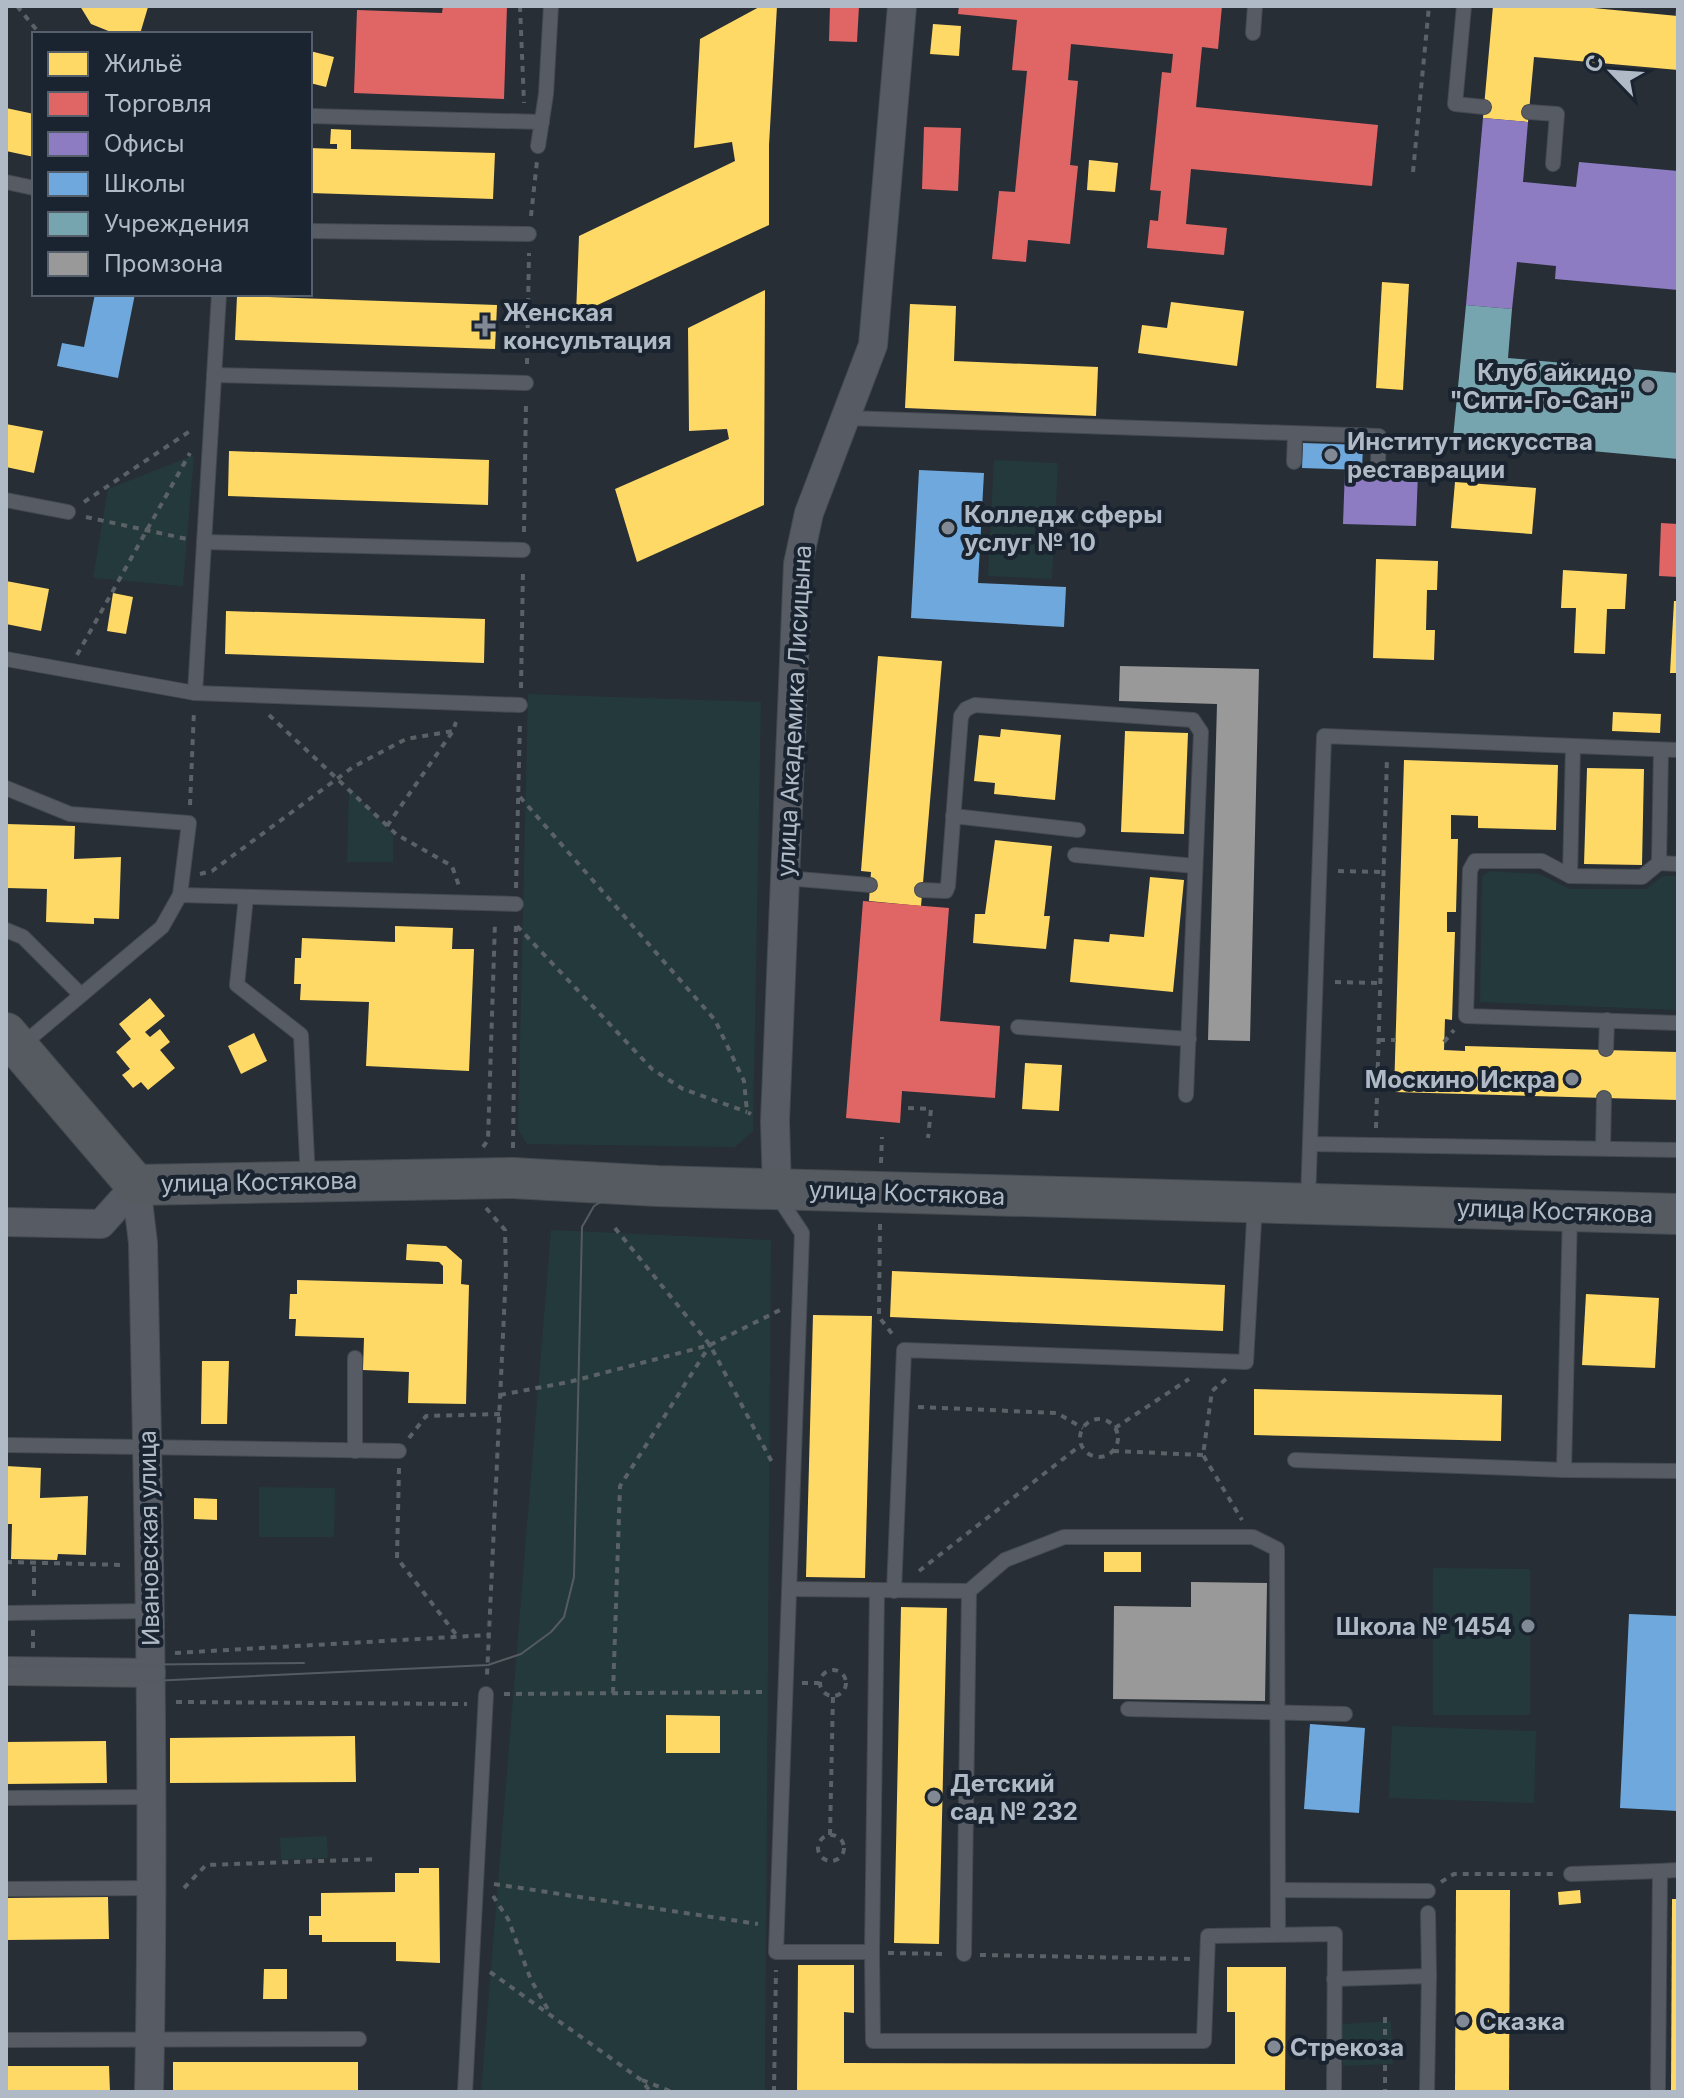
<svg xmlns="http://www.w3.org/2000/svg" width="1684" height="2098" font-family="Inter,sans-serif">
<style>
.green{fill:#24393b}
.homes{fill:#ffd966}
.shops{fill:#e06666}
.offices{fill:#8e7cc3}
.schools{fill:#6fa8dc}
.public{fill:#76a5af}
.industry{fill:#999}
.lines{fill:none;stroke-linecap:round;stroke-linejoin:round}
.lane-casing{stroke:#454a50;stroke-width:16}
.street-casing{stroke:#454a50;stroke-width:30}
.secondary-casing{stroke:#454a50;stroke-width:42}
.path{stroke:#5a6167;stroke-width:4;stroke-dasharray:6 6;stroke-linecap:butt}
.lane{stroke:#575c64;stroke-width:14}
.street{stroke:#575c64;stroke-width:28}
.secondary{stroke:#565b62;stroke-width:40}
.tram{stroke:#565b61;stroke-width:2}
.poi-dot{fill:#808994;stroke:#1a2430;stroke-width:3}
.labels{text-anchor:middle;dominant-baseline:central;stroke-width:8;stroke-linejoin:round;paint-order:stroke}
.poi-label{font-size:24px;font-weight:bold;fill:#b0bac7;stroke:#1a2430;text-anchor:start}
.street-label{font-size:24px;fill:#b0bac7;stroke:#1a2430}
</style>
<rect width="100%" height="100%" fill="#272e35"/>
<g class="green">
<polygon points="194,455 183,586 93,578 108,489"/>
<polygon points="994,460 1058,463 1052,579 988,576"/>
<polygon points="528,694 761,702 753,1131 735,1147 527,1144 518,1130"/>
<polygon points="349,787 393,835 393,862 347,862"/>
<polygon points="1489,871 1539,874 1570,889 1646,889 1663,876 1678,876 1678,1010 1480,1002 1482,877"/>
<polygon points="551,1230 771,1240 765,2092 481,2092"/>
<polygon points="259,1487 335,1488 334,1537 259,1537"/>
<polygon points="1433,1568 1530,1569 1530,1715 1433,1715"/>
<polygon points="1392,1726 1536,1731 1534,1803 1389,1798"/>
<polygon points="327,1836 328,1858 281,1860 280,1838"/>
<polygon points="1391,2021 1393,2064 1343,2066 1341,2024"/>
</g>
<g class="homes">
<polygon points="80,6 145,6 148,7 140,34 116,34 91,24"/>
<polygon points="761,6 777,6 769,145 769,225 576,315 579,236 735,161 732,142 694,148 700,39"/>
<polygon points="1493,6 1572,6 1678,16 1678,70 1534,57 1528,122 1483,118"/>
<polygon points="933,24 961,26 959,56 930,54"/>
<polygon points="310,51 334,57 326,87 310,83"/>
<polygon points="6,108 34,114 34,157 6,151"/>
<polygon points="331,129 351,130 351,149 495,153 493,199 310,193 310,148 337,149 337,144 330,144"/>
<polygon points="1089,160 1118,163 1115,192 1087,190"/>
<polygon points="1382,282 1409,284 1403,390 1376,388"/>
<polygon points="765,290 764,505 637,562 615,489 729,439 727,429 689,431 688,328"/>
<polygon points="237,296 497,305 495,349 235,340"/>
<polygon points="1171,302 1244,311 1237,366 1138,353 1142,325 1167,328"/>
<polygon points="910,304 956,306 954,361 1098,367 1096,416 905,408"/>
<polygon points="6,424 43,431 34,473 6,467"/>
<polygon points="229,451 489,460 488,505 228,496"/>
<polygon points="1455,482 1536,488 1532,534 1451,528"/>
<polygon points="1376,559 1438,561 1437,590 1427,590 1426,630 1435,630 1434,660 1373,658"/>
<polygon points="1563,570 1627,574 1625,609 1607,609 1605,654 1574,653 1576,608 1561,608"/>
<polygon points="6,581 49,589 41,631 6,624"/>
<polygon points="113,593 133,597 126,634 107,631"/>
<polygon points="1674,601 1678,601 1678,673 1670,673"/>
<polygon points="226,611 485,619 484,663 225,654"/>
<polygon points="878,656 942,661 921,906 869,901 871,872 861,871"/>
<polygon points="1613,712 1661,714 1660,733 1612,731"/>
<polygon points="1001,729 1061,735 1055,800 994,794 995,783 974,781 979,735 1000,737"/>
<polygon points="1125,731 1188,733 1184,834 1121,832"/>
<polygon points="1404,760 1558,765 1556,830 1478,828 1478,816 1451,815 1451,839 1458,839 1456,912 1447,912 1447,932 1455,932 1452,1020 1445,1019 1444,1050 1465,1051 1465,1046 1678,1052 1678,1100 1394,1092"/>
<polygon points="1587,768 1644,769 1642,865 1584,864"/>
<polygon points="6,824 75,826 74,859 121,857 119,919 94,918 94,924 46,922 47,889 6,888"/>
<polygon points="995,840 1052,846 1044,916 1050,916 1046,949 973,943 975,914 985,914"/>
<polygon points="1150,877 1184,880 1173,992 1070,982 1074,939 1109,942 1110,934 1144,937"/>
<polygon points="395,926 453,928 452,949 474,949 469,1071 366,1066 369,1002 300,1000 301,984 294,984 295,958 301,958 302,938 395,942"/>
<polygon points="150,998 165,1016 145,1032 150,1037 160,1029 170,1042 160,1050 175,1068 148,1090 141,1082 133,1088 122,1075 130,1069 116,1052 131,1039 119,1024"/>
<polygon points="254,1033 267,1061 241,1074 228,1046"/>
<polygon points="1025,1063 1062,1065 1059,1111 1022,1109"/>
<polygon points="407,1244 446,1246 462,1260 461,1284 469,1285 466,1404 408,1403 409,1372 363,1370 364,1338 295,1336 296,1319 289,1319 290,1294 297,1294 297,1280 443,1284 443,1266 439,1262 406,1260"/>
<polygon points="892,1271 1225,1285 1223,1331 890,1317"/>
<polygon points="1586,1294 1659,1298 1655,1368 1582,1365"/>
<polygon points="813,1315 872,1316 865,1578 806,1577"/>
<polygon points="202,1361 229,1361 227,1424 201,1424"/>
<polygon points="1254,1389 1502,1395 1501,1441 1254,1435"/>
<polygon points="6,1466 41,1468 40,1498 88,1496 86,1555 58,1554 57,1560 11,1559 12,1524 6,1524"/>
<polygon points="194,1498 217,1499 217,1520 194,1519"/>
<rect x="1104" y="1552" width="37" height="20"/>
<polygon points="901,1607 947,1608 939,1944 894,1943"/>
<polygon points="666,1715 720,1716 720,1753 666,1753"/>
<polygon points="355,1736 356,1782 170,1783 170,1738"/>
<polygon points="106,1741 107,1783 6,1784 6,1742"/>
<polygon points="419,1868 439,1868 440,1963 396,1961 396,1942 322,1942 322,1935 309,1935 309,1916 321,1916 321,1893 395,1892 395,1873 419,1873"/>
<polygon points="1456,1890 1510,1890 1509,2092 1455,2092"/>
<polygon points="1580,1890 1581,1903 1559,1905 1558,1892"/>
<polygon points="108,1897 109,1939 6,1940 6,1898"/>
<polygon points="1672,1899 1678,1899 1678,2092 1671,2092"/>
<polygon points="798,1965 854,1965 854,2013 844,2012 844,2063 1235,2064 1235,2012 1227,2012 1227,1967 1286,1967 1285,2092 797,2092"/>
<polygon points="264,1969 287,1969 287,1999 263,1999"/>
<rect x="173" y="2062" width="185" height="30"/>
<polygon points="6,2066 109,2066 110,2092 6,2092"/>
</g>
<g class="shops">
<polygon points="443,6 507,6 504,99 354,93 357,10 442,13"/>
<polygon points="830,6 859,6 857,42 829,41"/>
<polygon points="959,6 1222,6 1218,49 1202,47 1196,107 1378,125 1372,186 1191,169 1186,224 1227,228 1224,255 1147,248 1150,220 1158,221 1161,191 1150,190 1162,72 1171,73 1173,54 1071,44 1068,80 1078,81 1070,165 1078,166 1070,244 1028,240 1026,262 992,259 999,191 1015,192 1027,71 1012,70 1017,20 958,14"/>
<polygon points="924,127 961,128 958,191 922,189"/>
<polygon points="1661,523 1678,524 1678,577 1659,576"/>
<polygon points="863,901 949,908 940,1021 1000,1026 995,1098 902,1091 900,1123 846,1118"/>
</g>
<g class="offices">
<polygon points="1483,118 1528,122 1523,182 1576,187 1579,162 1678,171 1678,290 1555,279 1556,266 1517,262 1512,309 1466,305"/>
<polygon points="1345,469 1418,472 1416,526 1343,524"/>
</g>
<g class="schools">
<polygon points="95,294 135,294 118,378 57,366 62,343 84,347"/>
<polygon points="1303,443 1363,445 1362,470 1302,468"/>
<polygon points="919,470 984,473 978,583 1066,587 1064,627 911,618"/>
<polygon points="1629,1614 1678,1616 1678,1811 1620,1808"/>
<polygon points="1310,1724 1365,1728 1359,1813 1304,1809"/>
</g>
<polygon class="public" points="1466,305 1512,309 1508,358 1678,373 1678,459 1453,438"/>
<g class="industry">
<polygon points="1120,666 1259,669 1250,1041 1208,1040 1217,704 1119,701"/>
<polygon points="1191,1582 1267,1583 1265,1701 1113,1699 1114,1606 1191,1607"/>
</g>
<g class="lines">
<g class="lane-casing">
<g id="lane">
<polyline points="1464,6 1455,104 1484,107"/>
<polyline points="1253,33 1255,6"/>
<polyline points="1529,112 1557,114 1553,164"/>
<polyline points="310,116 542,122"/>
<polyline points="538,146 546,94 551,6"/>
<polyline points="6,182 34,188"/>
<polyline points="310,231 529,234"/>
<polyline points="214,375 526,383"/>
<polyline points="847,418 1379,436 1378,463"/>
<polyline points="1294,462 1295,434"/>
<polyline points="6,500 68,512"/>
<polyline points="204,542 523,550"/>
<polyline points="6,659 195,693 520,705"/>
<polyline points="195,693 219,294"/>
<polyline points="6,788 70,814 189,823 180,895 162,927 22,1045"/>
<polyline points="953,816 1078,830"/>
<polyline points="1075,855 1195,866"/>
<polyline points="1659,863 1661,750"/>
<polyline points="1678,864 1659,863 1642,877 1570,876 1542,861 1475,861 1470,870 1466,1016 1678,1023"/>
<polyline points="1570,876 1573,746"/>
<polyline points="786,878 870,885"/>
<polyline points="922,890 946,891 948,886 961,716 966,709 975,705 1193,720 1201,732 1186,1095"/>
<polyline points="180,895 516,904"/>
<polyline points="246,897 237,985 301,1035 308,1180"/>
<polyline points="6,930 23,937 81,995"/>
<polyline points="1018,1027 1189,1039"/>
<polyline points="1606,1049 1607,1020"/>
<polyline points="1310,1144 1678,1150"/>
<polyline points="1603,1148 1604,1098"/>
<polyline points="777,1195 802,1233 776,1952 872,1952 873,2041 1204,2041 1208,1936 1335,1934 1334,2092"/>
<polyline points="1308,1200 1324,736 1678,750"/>
<polyline points="1570,1212 1564,1470 1678,1471"/>
<polyline points="6,1445 399,1451"/>
<polyline points="355,1451 355,1358"/>
<polyline points="1295,1460 1564,1470"/>
<polyline points="790,1589 969,1591 964,1954"/>
<polyline points="894,1591 904,1350 1246,1362 1255,1203"/>
<polyline points="969,1591 1005,1560 1064,1537 1253,1537 1277,1549 1278,1934"/>
<polyline points="6,1613 150,1611"/>
<polyline points="1128,1709 1345,1714"/>
<polyline points="6,1798 152,1797"/>
<polyline points="1571,1874 1660,1871"/>
<polyline points="6,1889 153,1888"/>
<polyline points="1278,1890 1428,1891"/>
<polyline points="1428,1913 1429,1976"/>
<polyline points="872,1952 877,1591"/>
<polyline points="1334,1979 1429,1976 1427,2091"/>
<polyline points="6,2040 359,2039"/>
<polyline points="1658,2088 1660,1871 1678,1870"/>
<polyline points="465,2092 486,1694"/>
</g>
</g>
<g class="street-casing">
<g id="street">
<path d="M136,1185L143,1243C149,1526 155,1809 149,2092"/>
<polyline points="777,1189 775,1121 798,564 809,513 873,345 902,6"/>
<polyline points="6,1222 101,1224 136,1185"/>
<polyline points="6,1671 151,1673"/>
</g>
</g>
<g class="secondary-casing">
<polyline id="secondary" points="6,1033 136,1185 513,1178 658,1186 1678,1214"/>
</g>
<g class="path">
<polyline points="17,6 40,34"/>
<polyline points="520,6 524,103"/>
<polyline points="1677,16 1678,8"/>
<polyline points="1413,172 1429,6"/>
<polyline points="531,216 537,161"/>
<polyline points="527,364 529,253"/>
<polyline points="84,502 193,429"/>
<polyline points="86,517 187,539"/>
<polyline points="524,532 526,401"/>
<polyline points="77,655 190,453"/>
<polyline points="521,688 523,569"/>
<polyline points="269,715 396,834 452,866 459,886"/>
<polyline points="520,797 715,1020 744,1081 747,1112 751,1114"/>
<polyline points="190,805 194,710"/>
<polyline points="387,826 453,731 456,722"/>
<polyline points="1338,871 1384,872"/>
<polyline points="200,874 212,871 353,767 406,739 453,731"/>
<polyline points="516,888 520,721"/>
<polyline points="517,926 652,1069 683,1089 747,1112"/>
<polyline points="1335,982 1380,983"/>
<polyline points="1379,1040 1396,1040"/>
<polyline points="1444,1042 1454,1030"/>
<polyline points="908,1108 931,1109 928,1138"/>
<polyline points="1376,1128 1387,757"/>
<polyline points="483,1147 488,1140 495,922"/>
<polyline points="513,1148 516,921"/>
<polyline points="881,1163 882,1137"/>
<polyline points="486,1208 505,1230 506,1271 487,1675"/>
<polyline points="880,1224 879,1317 893,1335"/>
<polyline points="615,1228 710,1345 774,1466"/>
<polyline points="1226,1379 1212,1391 1203,1455 1242,1520"/>
<polyline points="500,1395 569,1382 710,1345 780,1310"/>
<polyline points="918,1407 1057,1413 1083,1428"/>
<circle cx="1099" cy="1438" r="19"/>
<polyline points="1115,1428 1189,1379"/>
<polyline points="409,1438 426,1416 500,1414"/>
<polyline points="1113,1451 1203,1455"/>
<polyline points="399,1468 397,1558 458,1637"/>
<polyline points="6,1562 124,1565"/>
<polyline points="919,1571 1081,1445"/>
<polyline points="34,1596 34,1562"/>
<polyline points="33,1648 33,1629"/>
<polyline points="175,1653 488,1635"/>
<circle cx="833" cy="1683" r="13"/>
<polyline points="802,1683 819,1683"/>
<polyline points="613,1693 620,1486 710,1345"/>
<polyline points="504,1694 767,1692"/>
<polyline points="176,1702 467,1704"/>
<polyline points="830,1835 833,1696"/>
<circle cx="831" cy="1848" r="13"/>
<polyline points="1441,1882 1454,1874 1554,1874"/>
<polyline points="494,1884 758,1924"/>
<polyline points="184,1888 206,1865 378,1859"/>
<polyline points="493,1896 508,1919 531,1980 550,2013"/>
<polyline points="888,1953 947,1954"/>
<polyline points="980,1955 1191,1959"/>
<polyline points="490,1972 640,2079 651,2092"/>
<polyline points="1385,2017 1385,2092"/>
<polyline points="642,2080 672,2092"/>
<polyline points="774,2092 776,1970"/>
</g>
<use href="#lane" class="lane"/>
<use href="#street" class="street"/>
<use href="#secondary" class="secondary"/>
<g class="tram">
<polyline points="6,1666 304,1663"/>
<polyline points="6,1682 151,1681 488,1665 521,1654 551,1632 564,1617 574,1577 582,1227 594,1206 620,1191 1678,1219"/>
</g>
</g>
<g class="poi-dot">
<path d="M481 314h8v8h8v8h-8v8h-8v-8h-8v-8h8z"/>
<circle cx="1648" cy="386" r="8"/>
<circle cx="1331" cy="455" r="8"/>
<circle cx="948" cy="528" r="8"/>
<circle cx="1572" cy="1079" r="8"/>
<circle cx="1528" cy="1626" r="8"/>
<circle cx="934" cy="1797" r="8"/>
<circle cx="1463" cy="2021" r="8"/>
<circle cx="1274" cy="2047" r="8"/>
</g>
<g class="labels">
<g class="poi-label">
<text x="503" y="312">Женская<tspan x="503" dy="28">консультация</tspan></text>
<text x="1632" y="372" text-anchor="end">Клуб айкидо<tspan x="1632" dy="28">"Сити-Го-Сан"</tspan></text>
<text x="1347" y="441">Институт искусства<tspan x="1347" dy="28">реставрации</tspan></text>
<text x="964" y="514">Колледж сферы<tspan x="964" dy="28">услуг № 10</tspan></text>
<text x="1556" y="1079" text-anchor="end">Москино Искра</text>
<text x="1512" y="1626" text-anchor="end">Школа № 1454</text>
<text x="950" y="1783">Детский<tspan x="950" dy="28">сад № 232</tspan></text>
<text x="1479" y="2021">Сказка</text>
<text x="1290" y="2047">Стрекоза</text>
</g>
<g class="street-label">
<text transform="translate(794 711) rotate(-87)">улица Академика Лисицына</text>
<text transform="translate(259 1182) rotate(-1)">улица Костякова</text>
<text transform="translate(907 1193) rotate(2)">улица Костякова</text>
<text transform="translate(1555 1211) rotate(2)">улица Костякова</text>
<text transform="translate(149 1538) rotate(-91)">Ивановская улица</text>
</g>
</g>
<rect width="1684" height="2098" fill="none" stroke="#b0bac7" stroke-width="16"/>
<rect x="32" y="32" width="280" height="264" fill="#1a2430" stroke="#56606c" stroke-width="2"/>
<rect x="48" y="52" width="40" height="24" fill="#ffd966" stroke="#56606c" stroke-width="2"/>
<text x="104" y="72" font-size="24" fill="#b0bac7">Жильё</text>
<rect x="48" y="92" width="40" height="24" fill="#e06666" stroke="#56606c" stroke-width="2"/>
<text x="104" y="112" font-size="24" fill="#b0bac7">Торговля</text>
<rect x="48" y="132" width="40" height="24" fill="#8e7cc3" stroke="#56606c" stroke-width="2"/>
<text x="104" y="152" font-size="24" fill="#b0bac7">Офисы</text>
<rect x="48" y="172" width="40" height="24" fill="#6fa8dc" stroke="#56606c" stroke-width="2"/>
<text x="104" y="192" font-size="24" fill="#b0bac7">Школы</text>
<rect x="48" y="212" width="40" height="24" fill="#76a5af" stroke="#56606c" stroke-width="2"/>
<text x="104" y="232" font-size="24" fill="#b0bac7">Учреждения</text>
<rect x="48" y="252" width="40" height="24" fill="#999999" stroke="#56606c" stroke-width="2"/>
<text x="104" y="272" font-size="24" fill="#b0bac7">Промзона</text>
<g transform="translate(1612 72) rotate(295)" stroke="#1a2430" stroke-width="6" paint-order="stroke">
<path d="M0-6L14 30L0 20L-14 30Z" fill="#b0bac7"/>
<text y="-12" font-size="22" font-weight="bold" text-anchor="middle" fill="#b0bac7">С</text>
</g>
</svg>
